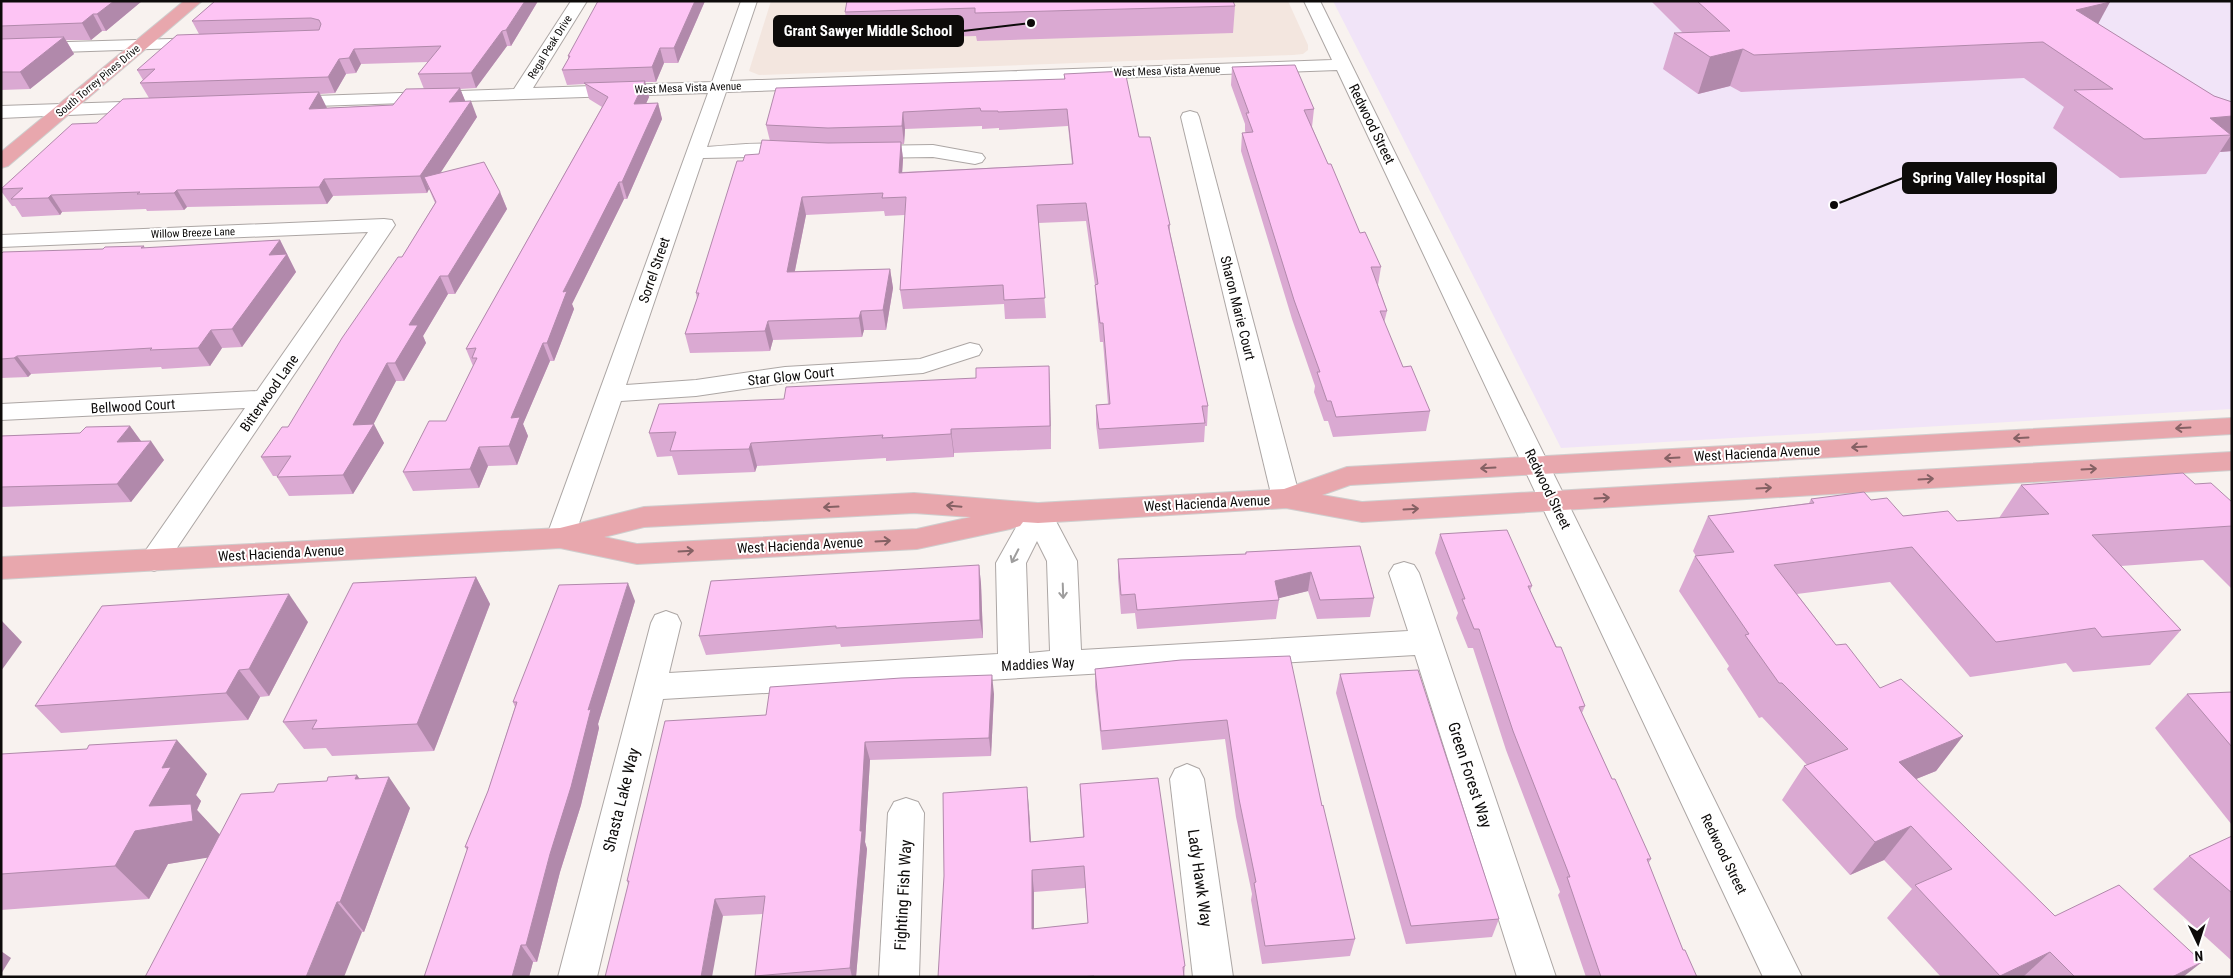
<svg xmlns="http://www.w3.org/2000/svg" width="2233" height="978" font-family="'Roboto Condensed',sans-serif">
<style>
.built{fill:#f3e6df}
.medical{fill:#f1e4f8}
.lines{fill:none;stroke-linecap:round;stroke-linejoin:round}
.minor-casing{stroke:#aca6a4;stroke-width:2}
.major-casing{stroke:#cfcece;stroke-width:2}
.minor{fill:#fff;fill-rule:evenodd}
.major{fill:#e8a7ad;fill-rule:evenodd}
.wall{fill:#daa9d2;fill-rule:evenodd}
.shaded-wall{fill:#b189ab}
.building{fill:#fdc4f4;stroke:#b189ab;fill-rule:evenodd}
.oneway{stroke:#856164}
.oneway2{stroke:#9e9d9d}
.labels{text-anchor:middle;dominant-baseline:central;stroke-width:4;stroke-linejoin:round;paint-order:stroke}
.far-street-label{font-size:11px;fill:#0d0b0a;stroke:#fff}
.street-label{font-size:14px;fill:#0d0b0a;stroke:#fff}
.near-street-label{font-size:16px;fill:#0d0b0a;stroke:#fff}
.leader{fill:none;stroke:#0d0b0a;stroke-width:2}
.callout-dot{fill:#0d0b0a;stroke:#fff;stroke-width:2}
.callout{fill:#0d0b0a;stroke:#0d0b0a;stroke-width:2}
.callout-label{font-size:15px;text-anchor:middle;font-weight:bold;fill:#fff}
</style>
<rect width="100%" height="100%" fill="#f8f2ef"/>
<polygon class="built" points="771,1 1288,1 1308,45 1308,50 1303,54 1293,55 759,75 749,71"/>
<polygon class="medical" points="1333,1 2232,1 2232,409 1561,448"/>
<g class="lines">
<g class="minor-casing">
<g id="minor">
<path d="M571,1H587L533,88L712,82L741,1H757L730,81L1332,60L1304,1H1320L1802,977H1763L1337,70L726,92L707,147C738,145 773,140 803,148L806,152L803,156L703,158L626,385L696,380L785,367L920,359L970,343L979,345L982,350L979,355L923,373L785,383L696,396L621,401L574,538L570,545L560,548L550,545L546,538L708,93L285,107L279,106L276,102L279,98L285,97L514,89Z"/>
<polygon points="204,38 210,39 212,43 210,47 1,54 1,44"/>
<polygon points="152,101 159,103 161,107 159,111 1,118 1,106"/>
<polygon points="1190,111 1197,113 1199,117 1300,498 1296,505 1286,508 1276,505 1272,498 1181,117 1183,113"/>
<polygon points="933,145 982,154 985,158 982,162 975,164 933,157 864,158 857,156 854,152 857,148 864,146"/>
<polygon points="384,219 392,220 395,225 164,567 154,571 144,567 139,560 245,408 1,420 1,404 257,391 368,232 1,247 1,235"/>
<path d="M1038,503L1048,506L1077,561L1081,650L1408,631L1389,573L1394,565L1404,562L1414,565L1419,573L1556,977H1517L1415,655L663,699L597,977H558L651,623L655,615L666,611L677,615L681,623L669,673L998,654L996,563L1028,506ZM1037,541L1047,561L1050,651L1029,653L1026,563Z"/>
<polygon points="1187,764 1199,769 1204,779 1233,977 1193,977 1170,779 1175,769"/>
<polygon points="906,798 918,802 924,813 919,977 879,977 888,813 894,802"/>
</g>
</g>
<g class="major-casing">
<g id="major">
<polygon points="184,1 202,1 8,166 1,168 1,152"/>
<path d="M2232,418V434L1350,485L1322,495L1362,502L2232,452V470L1362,522L1286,508L1038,523L1023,522L1020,526L1010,529L917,549L637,564L560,548L1,579V557L560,528L644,507L914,493L1038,503L1284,489L1347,467ZM914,513L971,517L917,529L637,544L604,537L644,527Z"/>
</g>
</g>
<use href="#minor" class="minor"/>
<use href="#major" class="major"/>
</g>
<g class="wall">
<polygon points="1,1 142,1 106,31 102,31 91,40 66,40 74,54 30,89 1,90"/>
<path d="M215,1H538L511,46H507L476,88L460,89L465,101L477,117L440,173L500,192L507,209L455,294H448L423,336L426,343L404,381H396L373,424L384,443L353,494L289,496L277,477L279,476H273L261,457L288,427L402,257L435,203L429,189L427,193L333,196L327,204L187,207L184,210L147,211L146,209L62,212L60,215L22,217L15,206H12L1,191V189L97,123L149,98L140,83L143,80L137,70L199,34L192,21ZM428,62L418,74L424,89L393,105L326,108L320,94L335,93L346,74L356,73L361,64Z"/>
<polygon points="705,1 678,63 664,63 656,82 645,82 649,97 646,103 658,103 662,119 627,199 624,199 572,304 574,309 554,361 550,361 523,424 528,436 517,465 488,466 479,488 413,491 403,472 446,421 473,366 466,349 602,107 589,99 585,84 567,85 562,70 568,59 568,56"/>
<polygon points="847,1 1235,6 1233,33 977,41 976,36 849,39 845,12"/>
<polygon points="1651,1 2107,1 2098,24 2214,96 2232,102 2232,151 2220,152 2206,174 2120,178 2053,128 2064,107 2024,78 1741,92 1730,86 1698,94 1663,69 1674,33 1683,33"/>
<polygon points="1232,67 1314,109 1312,127 1328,164 1360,233 1381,267 1378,285 1387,311 1384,323 1403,367 1430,411 1426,431 1333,437 1328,421 1324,421 1314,392 1315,386 1292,319 1241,151 1242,133 1246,133 1245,131 1245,124 1231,85"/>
<path d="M1064,74L1139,137L1170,225V232L1208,406L1207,426H1205L1204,442L1099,449L1096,424V405L1108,404L1103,342H1100L1096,303L1095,285L1086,221L1038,223L1046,318L1005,319L1004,304L903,309L900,290L905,215L885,216L884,211L806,215L795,271L890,269L893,288L886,330H864L862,337L773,340L770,351L690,353L685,334L697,299L696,293L743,161L759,154L770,141L766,125L1064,79ZM982,126V129L999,128V130L1068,126L1072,164L902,172L903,159L901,144H904L905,129Z"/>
<polygon points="280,240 296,272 242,347 222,348 210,366 162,369 161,367 31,374 28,377 1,378 1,254 103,249 144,246 145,248"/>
<polygon points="1049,366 1051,449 954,453 954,457 886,461 886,458 757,466 755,472 678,475 672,456 657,457 649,433 784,399 976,378"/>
<polygon points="130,426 141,441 164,460 131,502 1,507 1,436 80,433"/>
<polygon points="2195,484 2232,502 2232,589 2203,560 2121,566 2181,630 2150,665 2073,672 2066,663 1970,677 1890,582 1797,594 1836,645 1880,688 1963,736 1936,771 1916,779 2055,916 2183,977 1941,977 1887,918 1912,889 1884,860 1850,875 1782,800 1804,766 1807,765 1762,717 1759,718 1727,669 1729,666 1679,591 1695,556 1696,556 1693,551 1708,516 1809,503 1811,499 1871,500 1903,516 1957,521 1999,518 2021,485"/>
<polygon points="1440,534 1532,586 1530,591 1585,706 1582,713 1612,779 1651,859 1648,864 1683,950 1697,977 1586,977 1558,895 1560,892 1506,750 1473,648 1468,648 1456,618 1458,613 1435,553"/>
<polygon points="1360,546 1374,598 1370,617 1317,619 1308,591 1278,598 1279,600 1276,619 1137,629 1135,613 1121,614 1118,578 1118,559 1245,554 1246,552"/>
<polygon points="979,565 981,584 983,638 841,647 840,644 706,655 699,636"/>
<polygon points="476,577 490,604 434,751 332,756 326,748 304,749 283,722"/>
<polygon points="635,601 598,724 599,728 581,805 560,872 537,962 533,962 529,977 424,977 467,850 465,847 488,791 515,707 513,702"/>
<polygon points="308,622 269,696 260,697 248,720 61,733 35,706"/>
<polygon points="1181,660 1322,806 1355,939 1350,956 1262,964 1251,900 1252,894 1236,817 1225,739 1102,750 1095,687 1095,669"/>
<polygon points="1340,674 1499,919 1492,937 1406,944 1336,693"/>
<polygon points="2232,692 2232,825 2155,728 2187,694"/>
<polygon points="994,694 991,756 870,760 865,842 867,849 856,977 755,977 763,914 723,916 628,884 627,881 766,715"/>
<polygon points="1,754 207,774 196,795 201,801 197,810 220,835 274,792 360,779 410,808 364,932 362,932 208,857 168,864 149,899 1,910"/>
<path d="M1080,784L1185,966L1184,977H938L1029,809L1031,842L1083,837ZM1085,888L1088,923L1034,929V892Z"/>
<polygon points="2232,836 2232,961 2153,889 2189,856"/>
</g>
<g class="shaded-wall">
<polygon points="114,1 142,1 106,31 97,14"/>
<polygon points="525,1 538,1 511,46 506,30"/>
<polygon points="695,1 705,1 678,63 674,48"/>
<polygon points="2110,2 2091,37 2076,10"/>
<polygon points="93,14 102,31 91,40 82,23"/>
<polygon points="502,31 507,46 476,88 471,73"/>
<polygon points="64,37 74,54 30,89 20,72"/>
<polygon points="660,48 664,63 656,82 652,67"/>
<polygon points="354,49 361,64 356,73 349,58"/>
<polygon points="1743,49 1730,86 1698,94 1710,57"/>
<polygon points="339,59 346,74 335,93 328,77"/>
<polygon points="645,81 649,97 639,120 634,104"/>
<polygon points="460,88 466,103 449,102"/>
<polygon points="319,92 327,108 309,109"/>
<polygon points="471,101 477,117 430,189 424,177 429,189 427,193 420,176"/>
<polygon points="658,103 662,119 627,199 622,182"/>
<polygon points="903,112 905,129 904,144 902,126"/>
<polygon points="2232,116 2232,151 2220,152 2231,135 2210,118"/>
<polygon points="901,142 903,159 901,191 899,173"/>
<polygon points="324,179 333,196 327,204 319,187"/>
<polygon points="619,182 624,199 572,304 574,309 554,361 547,343 563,292"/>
<polygon points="177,190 187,207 184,210 174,193"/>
<polygon points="500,192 507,209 455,294 448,276"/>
<polygon points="51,195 62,212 60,215 48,198"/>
<polygon points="802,197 806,215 791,290 787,272"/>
<polygon points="280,240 296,272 242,347 232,329 269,255"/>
<polygon points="890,269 893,288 886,330 883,310"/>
<polygon points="440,276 448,294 423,336 426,343 404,381 395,363 409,325"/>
<polygon points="861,311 864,330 862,337 859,318"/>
<polygon points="768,321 773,340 770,351 765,331"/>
<polygon points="211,330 222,348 210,366 198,348"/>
<polygon points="543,343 550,361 523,424 528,436 517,465 509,446 511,418"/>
<polygon points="17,356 31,374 28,377 14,358"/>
<polygon points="387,363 396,381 370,431 374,424 384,443 353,494 343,475 353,425"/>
<polygon points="1049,366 1050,389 1051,449 1050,426"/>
<polygon points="130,426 143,444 117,442"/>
<polygon points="951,429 954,453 954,457 951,434"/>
<polygon points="151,441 164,460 131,502 117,484"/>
<polygon points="751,443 757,466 755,472 749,449"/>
<polygon points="479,447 488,466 479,488 470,469"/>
<polygon points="979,565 981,584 983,638 980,620"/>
<polygon points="1311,572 1308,591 1272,600 1275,581"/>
<polygon points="476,577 490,604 434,751 417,724"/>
<polygon points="628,583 635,601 598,724 599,728 581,805 560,872 537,962 526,945 588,710"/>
<polygon points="289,594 308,622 269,696 249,669"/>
<polygon points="1,620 22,642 1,671"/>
<polygon points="239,670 260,697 248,720 226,693"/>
<polygon points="992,675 994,694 991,756 989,738"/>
<polygon points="1963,736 1936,771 1874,796 1899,762"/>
<polygon points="177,740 207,774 196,795 201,801 197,810 222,837 224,855 168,864 149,899 115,866 149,806 162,768"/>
<polygon points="865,742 870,760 865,842 867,849 856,977 852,977 850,968"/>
<polygon points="357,775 378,805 389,777 410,808 364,932 340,902 355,779"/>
<polygon points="1027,787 1029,809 1032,865 1030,842"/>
<polygon points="1911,826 1884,860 1850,875 1875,842"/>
<polygon points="1032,870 1034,892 1034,951 1032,929"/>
<polygon points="715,899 723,916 712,977 701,977"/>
<polygon points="337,902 362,932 344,977 306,977"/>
<polygon points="521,945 533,962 529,977 512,977"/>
<polygon points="1,951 11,958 1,974"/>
<polygon points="2050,952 2023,977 2000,977 2000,976"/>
<polygon points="2202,962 2183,977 2172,977"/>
</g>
<g class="building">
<polygon points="1,1 114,1 97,14 93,14 82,23 1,26"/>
<polygon points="215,1 525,1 506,30 502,31 471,73 418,74 441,46 354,49 349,58 339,59 328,77 140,83 155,69 137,70 177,35 319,30 321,24 319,20 311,18 192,21"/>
<polygon points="598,1 695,1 674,48 660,48 652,67 562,70 570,56 568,56"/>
<polygon points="847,1 1233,1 1235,6 975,13 975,8 845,12"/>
<polygon points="1697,1 2107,1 2110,2 2076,10 2214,96 2232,102 2232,116 2210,118 2231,135 2144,139 2074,90 2113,89 2043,42 1754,55 1743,49 1710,57 1674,33 1730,31"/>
<polygon points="64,37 20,72 1,72 1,39"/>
<polygon points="1295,65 1314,109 1304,110 1328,164 1331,164 1360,233 1365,232 1381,267 1371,267 1387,311 1380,311 1403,367 1411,366 1430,411 1336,417 1331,401 1327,401 1317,372 1320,372 1294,300 1242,133 1253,132 1246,113 1249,113 1232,67"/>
<polygon points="1125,71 1139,137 1150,137 1170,225 1168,225 1208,406 1202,406 1205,423 1099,429 1096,405 1110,404 1103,323 1100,323 1095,285 1098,284 1086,203 1037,205 1045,298 1004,300 1003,285 900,290 906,197 882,198 883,193 802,197 787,272 890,269 883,310 861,311 859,318 768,321 765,331 685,334 699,293 696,293 737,161 743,161 745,155 759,154 762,140 828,143 901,142 899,173 1073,164 1067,109 998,112 998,111 981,111 980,108 903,112 902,126 828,128 766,125 776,88 1065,79 1064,74"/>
<polygon points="645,81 634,104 658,103 622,182 619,182 563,292 567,291 547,343 543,343 511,418 520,417 509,446 479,447 470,469 403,472 429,421 446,421 477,358 472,358 476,348 466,349 608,97 584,83"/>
<polygon points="460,88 449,102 471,101 420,176 324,179 319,187 177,190 174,193 137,194 140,192 51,195 48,198 11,199 23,188 1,189 72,124 97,123 123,99 319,92 309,109 393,105 406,89"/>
<polygon points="484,162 500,192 448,276 440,276 409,325 418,325 395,363 387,363 353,425 374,424 343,475 277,477 291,456 261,457 282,427 288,427 342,338 398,257 402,257 436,202 424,177"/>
<polygon points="280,240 269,255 287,254 232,329 211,330 198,348 150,350 152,348 17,356 14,358 1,359 1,254 3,252 103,249 105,247 144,246 141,248"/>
<polygon points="1049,366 1050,426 951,429 951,434 882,438 883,435 751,443 749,449 670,451 676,432 649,433 659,404 784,399 786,387 976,378 976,368"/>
<polygon points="130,426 117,442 151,441 117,484 1,487 1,436 80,433 86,427"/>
<polygon points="2183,473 2195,484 2211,483 2232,502 2232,526 2092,535 2181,630 2102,637 2095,628 1996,642 1912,547 1774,565 1836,645 1846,644 1880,688 1901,679 1963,736 1899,762 2055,916 2119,885 2202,962 2172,977 2075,977 2050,952 2000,976 1915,885 1952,869 1911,826 1875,842 1804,766 1848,749 1782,683 1779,683 1745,635 1749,634 1695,556 1734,552 1708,516 1814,503 1811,499 1864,492 1871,500 1887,498 1903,516 1948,511 1957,521 2049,514 2021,485"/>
<polygon points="1507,530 1532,586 1528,586 1556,647 1561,647 1585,706 1579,707 1612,779 1615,779 1651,859 1647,859 1683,950 1685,950 1697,977 1601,977 1567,877 1570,877 1513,731 1479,629 1474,629 1462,599 1465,599 1440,534"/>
<polygon points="1360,546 1374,598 1320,600 1311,572 1275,581 1279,600 1137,610 1135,594 1121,595 1118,559 1246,554 1246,552"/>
<polygon points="979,565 980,620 836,628 836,626 699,636 711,581"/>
<polygon points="476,577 417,724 312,729 317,720 283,722 353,583"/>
<polygon points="628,583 588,710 591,709 571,787 550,854 526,945 521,945 512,977 424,977 468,847 465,847 488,791 517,702 513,702 559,585"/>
<polygon points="289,594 249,669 239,670 226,693 35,706 102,606"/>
<polygon points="1290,656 1322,806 1323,805 1355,939 1265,946 1254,883 1256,882 1239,799 1227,720 1101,731 1095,669 1181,660"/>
<polygon points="1418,670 1499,919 1411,926 1340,674"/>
<polygon points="992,675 989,738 865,742 860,831 862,831 850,968 755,976 765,896 715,899 701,977 605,977 629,881 627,881 665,721 766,715 770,687 901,678"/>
<polygon points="2232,692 2232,747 2187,694"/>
<polygon points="177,740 162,768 171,767 149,806 191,804 193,821 135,831 115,866 1,874 1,754 87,749 89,745"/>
<polygon points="357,775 355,779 389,777 340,902 337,902 306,977 145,977 241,794 274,792 278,784 327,781 328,777"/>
<path d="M1158,778L1185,966L1183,967L1184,977H1094V976L1079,977H938L944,876L943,793L1027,787L1030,842L1084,837L1080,784ZM1084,866L1088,923L1032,929V870Z"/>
<polygon points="2232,836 2232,893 2189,856"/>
</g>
<defs><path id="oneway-shaft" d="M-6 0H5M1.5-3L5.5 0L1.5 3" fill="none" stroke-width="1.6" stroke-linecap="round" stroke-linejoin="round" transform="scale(1.25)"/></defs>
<g class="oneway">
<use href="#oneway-shaft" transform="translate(2183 428) rotate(177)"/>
<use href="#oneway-shaft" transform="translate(2021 438) rotate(177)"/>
<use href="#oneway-shaft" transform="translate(1859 447) rotate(177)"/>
<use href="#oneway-shaft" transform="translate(1672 458) rotate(177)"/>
<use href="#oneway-shaft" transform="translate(1488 468) rotate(177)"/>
<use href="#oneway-shaft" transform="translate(2089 469) rotate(-3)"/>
<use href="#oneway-shaft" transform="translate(1926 479) rotate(-3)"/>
<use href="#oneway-shaft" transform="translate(1764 488) rotate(-3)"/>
<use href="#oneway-shaft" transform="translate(1602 498) rotate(-3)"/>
<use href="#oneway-shaft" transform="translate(954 506) rotate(-175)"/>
<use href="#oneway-shaft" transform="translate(831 507) rotate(177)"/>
<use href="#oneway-shaft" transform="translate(1411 509) rotate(-3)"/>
<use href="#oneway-shaft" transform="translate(883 541) rotate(-3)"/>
<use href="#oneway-shaft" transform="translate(686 551) rotate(-3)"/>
</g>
<g class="oneway2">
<use href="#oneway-shaft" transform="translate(1015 556) rotate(117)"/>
<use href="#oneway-shaft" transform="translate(1063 591) rotate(88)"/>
</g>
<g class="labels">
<g class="far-street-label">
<text transform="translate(550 47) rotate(-58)">Regal Peak Drive</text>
<text transform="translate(1167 71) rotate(-2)">West Mesa Vista Avenue</text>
<text transform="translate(98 81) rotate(-40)">South Torrey Pines Drive</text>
<text transform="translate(688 88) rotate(-2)">West Mesa Vista Avenue</text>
<text transform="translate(193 233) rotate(-2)">Willow Breeze Lane</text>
</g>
<g class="street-label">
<text transform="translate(1372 124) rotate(64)">Redwood Street</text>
<text transform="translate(654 270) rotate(-71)">Sorrel Street</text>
<text transform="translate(1238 308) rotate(76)">Sharon Marie Court</text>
<text transform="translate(791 376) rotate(-6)">Star Glow Court</text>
<text transform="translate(269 393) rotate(-55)">Bitterwood Lane</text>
<text transform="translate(133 406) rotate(-3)">Bellwood Court</text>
<text transform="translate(1757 453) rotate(-3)">West Hacienda Avenue</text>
<text transform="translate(1548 489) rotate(64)">Redwood Street</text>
<text transform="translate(1207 503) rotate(-3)">West Hacienda Avenue</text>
<text transform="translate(800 545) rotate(-3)">West Hacienda Avenue</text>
<text transform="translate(281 553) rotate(-3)">West Hacienda Avenue</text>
<text transform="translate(1038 664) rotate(-3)">Maddies Way</text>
<text transform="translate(1724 854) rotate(64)">Redwood Street</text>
</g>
<g class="near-street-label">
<text transform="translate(1470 775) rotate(72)">Green Forest Way</text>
<text transform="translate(621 800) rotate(-76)">Shasta Lake Way</text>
<text transform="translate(1200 878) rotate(82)">Lady Hawk Way</text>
<text transform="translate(903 895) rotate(-87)">Fighting Fish Way</text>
</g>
</g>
<path class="leader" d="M1031 23L963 31M1834 205L1903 178"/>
<g class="callout-dot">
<circle cx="1031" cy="23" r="5"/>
<circle cx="1834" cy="205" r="5"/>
</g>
<g class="callout">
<rect x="774" y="16" width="189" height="30" rx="5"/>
<rect x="1903" y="163" width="153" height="30" rx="5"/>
</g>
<g class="callout-label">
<text x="868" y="36">Grant Sawyer Middle School</text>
<text x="1979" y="183">Spring Valley Hospital</text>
</g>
<rect width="2233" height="978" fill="none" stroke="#0d0b0a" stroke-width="5"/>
<g transform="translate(2198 943) rotate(176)" stroke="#ffffff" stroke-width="4" paint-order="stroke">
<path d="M0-4L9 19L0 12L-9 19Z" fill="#0d0b0a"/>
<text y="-8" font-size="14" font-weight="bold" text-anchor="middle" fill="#0d0b0a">N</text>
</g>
</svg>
